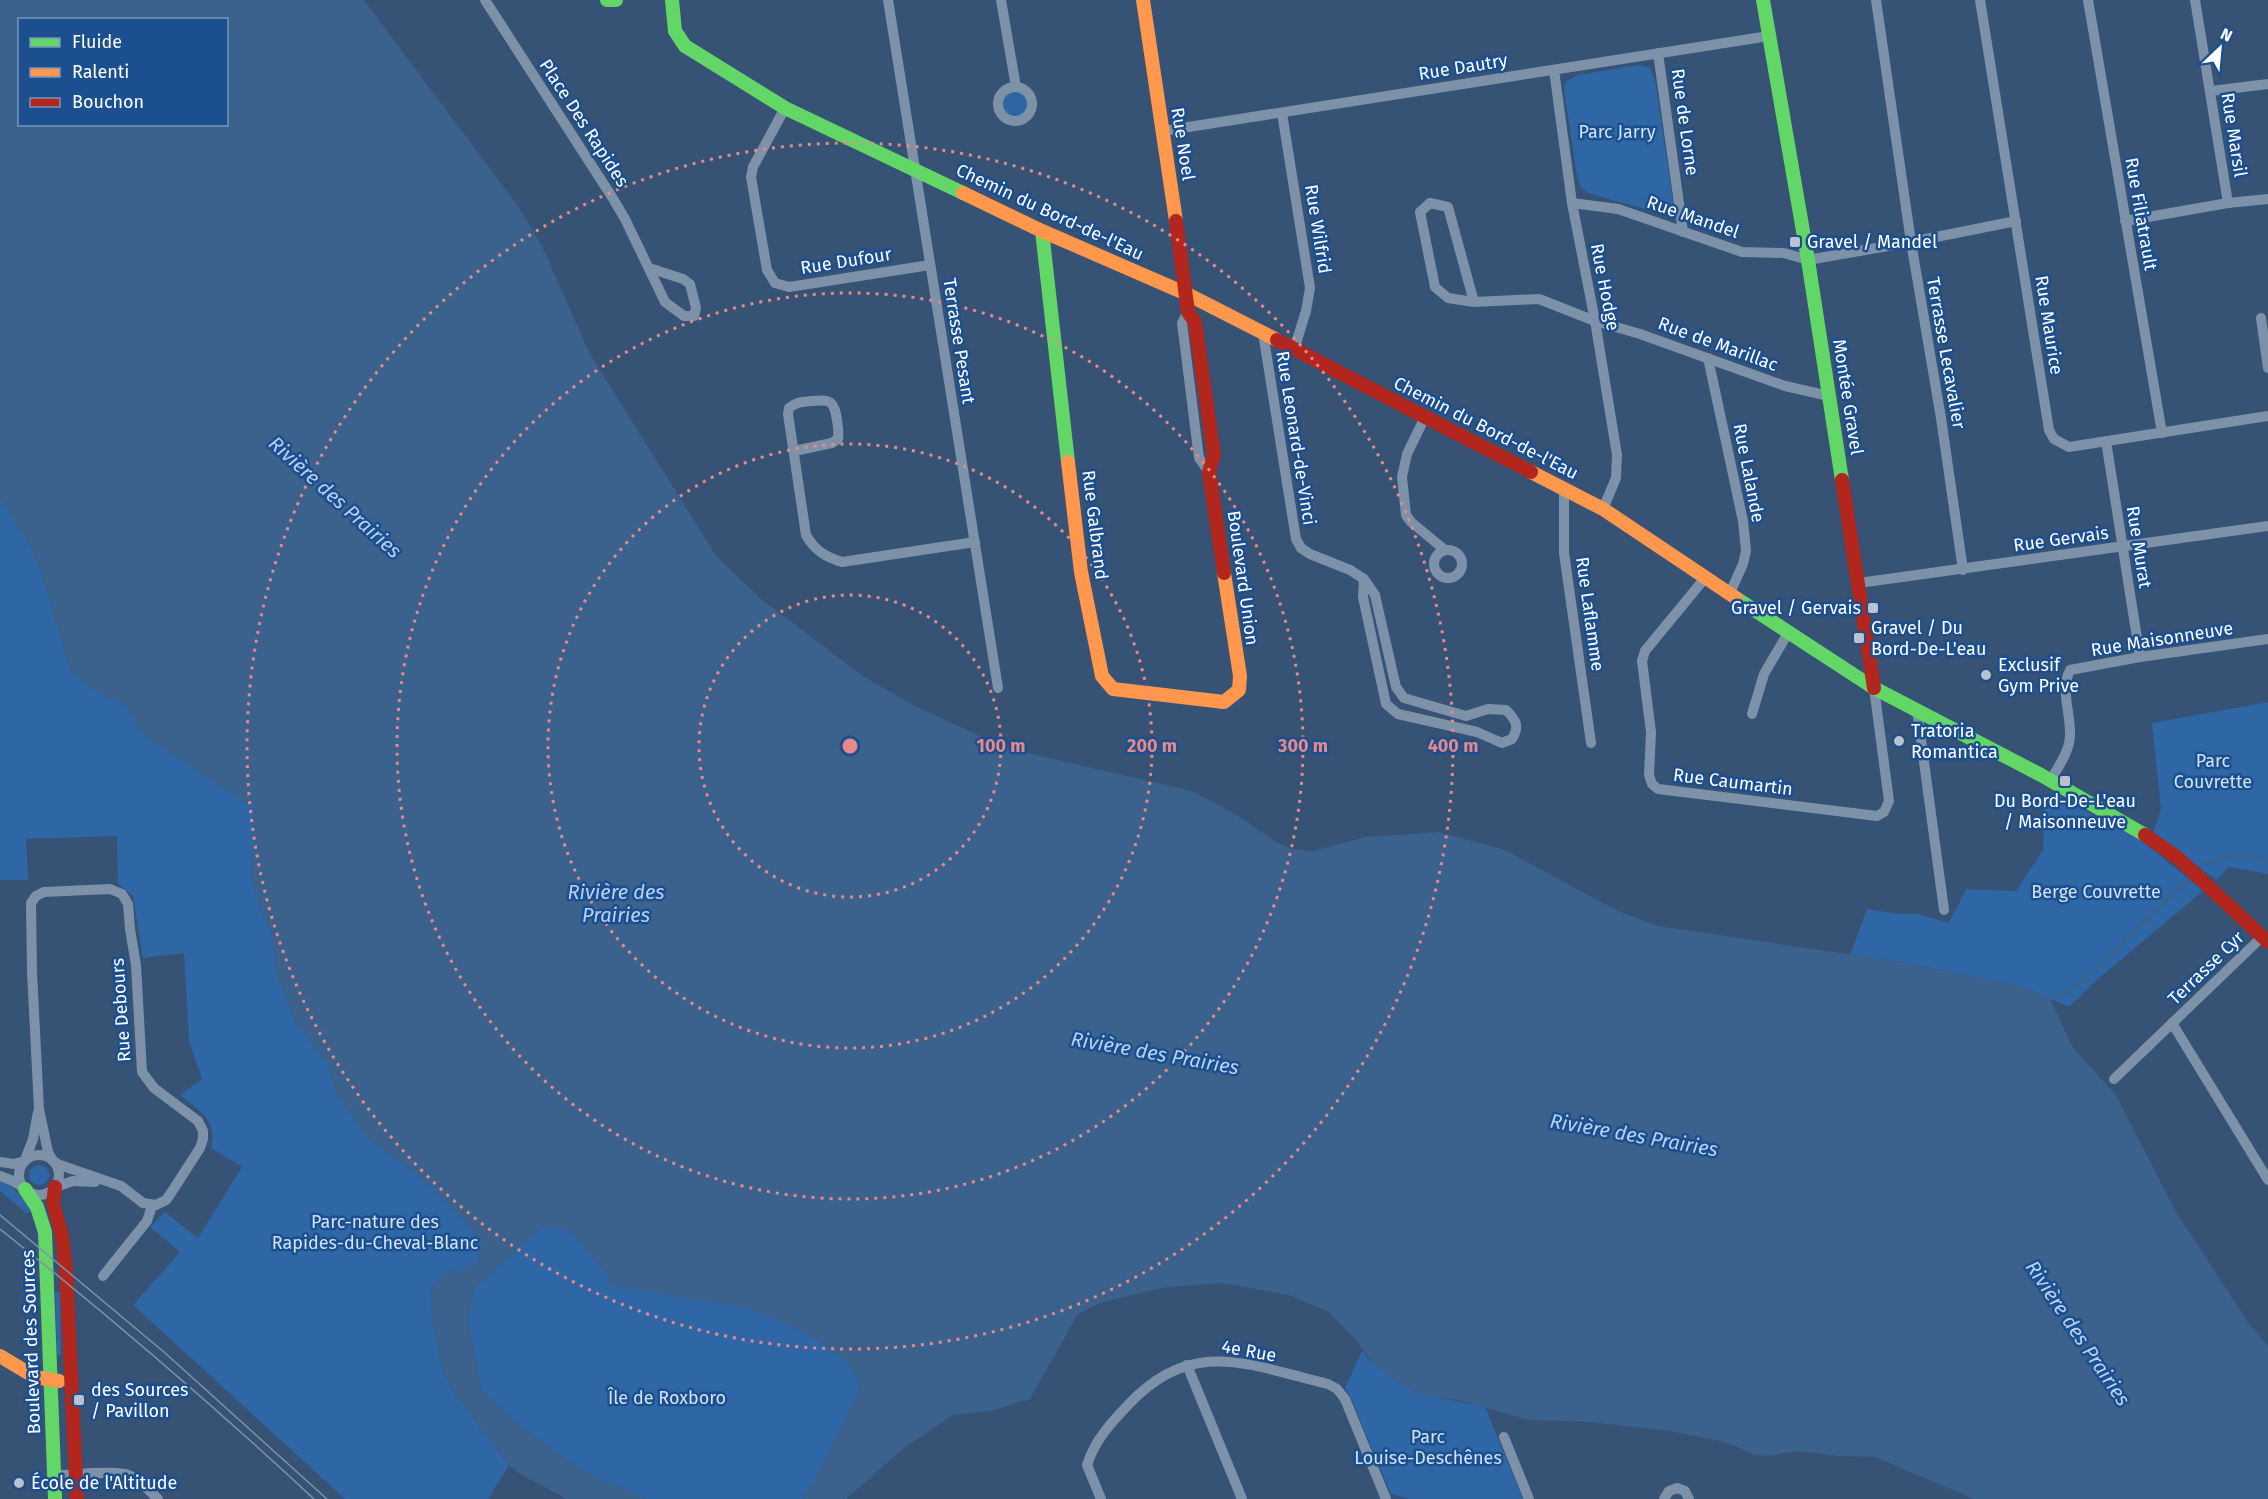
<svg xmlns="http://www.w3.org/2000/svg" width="2268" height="1499" font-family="'Fira Sans',sans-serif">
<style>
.green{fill:#2f66a5}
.water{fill:#3b618d;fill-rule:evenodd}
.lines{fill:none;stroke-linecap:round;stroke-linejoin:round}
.stream{stroke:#3b618d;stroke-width:3}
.street{stroke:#7d92a8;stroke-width:10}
.fast{stroke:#63d668;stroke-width:14}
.slow{stroke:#ff974d;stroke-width:14}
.jam{stroke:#b3261e;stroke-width:14}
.tram{stroke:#7e92a7;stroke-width:1.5}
.ring{fill:none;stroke:#e88989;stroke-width:3;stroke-dasharray:3 6}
.poi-dot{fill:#b9c2ce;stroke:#1b4f8f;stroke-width:2}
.labels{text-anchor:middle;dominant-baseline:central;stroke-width:5;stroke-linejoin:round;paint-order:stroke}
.street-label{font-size:18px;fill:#fff;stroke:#1b4f8f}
.park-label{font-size:18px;fill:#cfe3fa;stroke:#1b4f8f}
.poi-label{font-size:18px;fill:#fff;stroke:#1b4f8f;text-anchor:start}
.water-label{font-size:20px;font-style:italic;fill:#b5d3f5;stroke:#1b4f8f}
.centre{fill:#e88989;stroke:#1b4f8f;stroke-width:3}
.ring-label{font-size:18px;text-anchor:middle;font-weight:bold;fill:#e88989;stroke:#1b4f8f;stroke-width:5;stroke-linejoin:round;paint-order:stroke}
</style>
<rect width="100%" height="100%" fill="#365274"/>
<g class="green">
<polygon points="1638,65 1650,68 1655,80 1673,201 1672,213 1666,215 1588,193 1580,186 1577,176 1564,89 1567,81 1578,75"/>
<circle cx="1015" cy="104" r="17"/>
<path d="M0,402L911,1337L823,1499H605L442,1369L453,1391L509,1465L488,1499H345L133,1305L180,1252L150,1227L165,1212L198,1238L242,1167L211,1148C218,1120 199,1110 180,1095L202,1079L189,1041L184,953L143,958L133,896L118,884L117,836L26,839L28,880H0Z"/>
<polygon points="2268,702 2268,874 2229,867 2216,880 2153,833 2161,809 2152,723"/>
<polygon points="2053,793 2146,844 2203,891 2098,979 2069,1007 2023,987 1902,962 1850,955 1867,909 1898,914 1918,914 1949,923 1966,889 2016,891 2043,850 2044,804"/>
<circle cx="39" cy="1175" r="10"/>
<path d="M0,1181C16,1188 24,1198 34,1212L26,1213L0,1191Z"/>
<polygon points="55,1292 60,1292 61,1355 57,1354"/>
<polygon points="1362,1351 1375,1365 1441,1398 1485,1407 1523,1499 1411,1499 1391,1494 1350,1396 1345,1388"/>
</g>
<path class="water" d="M0,0H364L520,209L543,248L590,354L717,557L761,599L864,677L917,707L1006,748L1192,791L1237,815L1276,842L1292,849L1313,851L1365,837L1439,832L1505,850L1618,911L1658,926L1902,962L2023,987L2050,999L2073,1048L2116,1095L2176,1212L2248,1322L2268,1346V1499H1974L1875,1457L1837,1456L1799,1451L1766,1456L1754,1455L1733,1445L1715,1440L1670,1431L1590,1422L1529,1420L1462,1401L1420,1394L1400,1384L1375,1365L1355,1339L1329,1312L1289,1295L1221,1283L1161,1288L1100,1303L1078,1314L1030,1399L991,1411L953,1415L904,1448L846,1499H802L814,1481L858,1393V1382L847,1361L808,1334L751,1309L610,1285L608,1275L570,1231L543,1226L475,1288L468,1317L481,1389L514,1421L583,1471L647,1499H567L525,1477L509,1465L453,1391L442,1369L433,1325L430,1290L442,1275L477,1263L482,1243L470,1227L417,1174L369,1140L337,1096L328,1065L295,1022L277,975L271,933L261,912L251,879L254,809L143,735L125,705L95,691L70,670L41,572L31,549L0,498ZM20,20H226V124H20Z"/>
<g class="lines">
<g class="stream">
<polyline points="2207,863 2231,854 2268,860"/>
<polyline points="2050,999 2076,987 2190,877"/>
</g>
<g class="street">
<polyline points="485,0 612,197 625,219 665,302 684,316 694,316 696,308 690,284 683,279 649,268"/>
<polyline points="888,0 998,688"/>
<polyline points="1001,0 1016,87"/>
<polyline points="1876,0 1911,242 1941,418 1963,570"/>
<polyline points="1980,0 2049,430 2054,439 2069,447 2268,416"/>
<polyline points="2088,0 2162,433"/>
<polyline points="2195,0 2228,203"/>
<polyline points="1658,53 1683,232"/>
<polyline points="1554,70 1572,203 1595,321 1617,455 1616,478 1603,509"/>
<circle cx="1015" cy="104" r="17"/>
<polyline points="2211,91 2268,84"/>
<polyline points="785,108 753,167 751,177 767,270 775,283 789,287 930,265"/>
<polyline points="1282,113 1310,288 1306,311 1294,350"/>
<polyline points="1163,131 1769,36"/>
<polyline points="1572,203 1618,209 1742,252 1784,253 1808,260 1911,242 2016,221"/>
<polyline points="2125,221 2228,203 2268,199"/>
<polyline points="1474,302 1448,207 1430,203 1420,212 1435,287 1448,298 1474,302 1539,299 1595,321 1640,334 1785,386 1829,396"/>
<polyline points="1188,312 1182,323 1199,458 1209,472"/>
<polyline points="2261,318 2268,368"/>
<path d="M1263,333L1296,539L1301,548L1310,554L1350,570L1364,579L1375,595L1396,687L1404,698L1466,716L1488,709L1506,710C1516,720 1520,726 1512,739L1502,743L1477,732L1398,714L1386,704L1363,597L1364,579"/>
<polyline points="1708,358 1743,521 1746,551 1743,564 1730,593"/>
<polyline points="1425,417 1407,454 1402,477 1406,515 1411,522 1445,550"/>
<polyline points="2106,441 2140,657"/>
<path d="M794,451L832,443L838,439C839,432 838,427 837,420C834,401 831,399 812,401C802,402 796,402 789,408L788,414L806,535C815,551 826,557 842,562L975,542"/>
<polyline points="1564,489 1564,553 1591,743"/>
<circle cx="1448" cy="564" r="14"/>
<polyline points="1705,578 1645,651 1642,661 1651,732 1649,775 1652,784 1658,789 1877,816 1884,812 1889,801 1874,688"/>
<polyline points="1859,583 2268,526"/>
<polyline points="1917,710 1944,910"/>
<polyline points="1752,714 1764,674 1788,633"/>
<path d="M2050,781C2058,767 2070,751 2070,735C2071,714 2060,690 2070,670L2140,657L2268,639"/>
<polygon points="110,889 122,894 128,904 130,929 136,965 142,1072 154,1088 198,1121 203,1131 203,1139 200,1148 171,1193 166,1200 156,1205 143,1203 121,1186 60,1165 53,1161 48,1152 39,1109 32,972 31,903 36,896 44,892"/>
<polyline points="2172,1023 2268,1180"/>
<polyline points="2114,1079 2263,936"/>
<circle cx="39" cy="1175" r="20"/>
<polyline points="25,1160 33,1139 38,1112"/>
<polyline points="0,1162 14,1164 25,1161"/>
<polyline points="0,1176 13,1181 24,1188"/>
<polyline points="55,1187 73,1181 95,1182"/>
<polyline points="103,1276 147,1221 152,1206"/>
<polyline points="1187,1365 1242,1499"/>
<polyline points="1504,1437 1529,1499"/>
<path d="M54,1475C70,1475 117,1470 129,1475C140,1480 149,1491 158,1499"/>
<path d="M1101,1499L1087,1465C1095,1440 1110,1424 1128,1405C1192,1336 1249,1365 1328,1384L1337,1389L1345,1399L1386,1499"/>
<polyline points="1664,1499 1669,1491 1677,1488 1685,1491 1689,1499"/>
</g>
<g class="fast">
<polyline points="607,0 616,0"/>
<polyline points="672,0 675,31 685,46 785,108 963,193"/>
<polyline points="1763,0 1808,260 1842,480"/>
<polyline points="1042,231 1068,462"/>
<polyline points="1736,598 1874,688 2041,775 2145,835"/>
<polyline points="25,1189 37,1207 45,1232 55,1499"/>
</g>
<g class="slow">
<polyline points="1143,0 1176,221"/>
<polyline points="963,193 1042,231 1187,294 1277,340"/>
<polyline points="1068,462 1081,572 1102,676 1113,689 1224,702 1239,690 1240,676 1224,573"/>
<polyline points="1531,472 1603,509 1736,598"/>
<polyline points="0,1356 35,1377 59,1381"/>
</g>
<g class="jam">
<polyline points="1176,221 1188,312 1195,322 1214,455 1209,472 1224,573"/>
<polyline points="1277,340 1531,472"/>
<polyline points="1842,480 1874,688"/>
<polyline points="2145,835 2178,858 2268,942"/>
<polyline points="55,1187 53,1203 62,1236 66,1271 77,1499"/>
</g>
<g class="tram">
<polyline points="0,1215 164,1352 327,1499"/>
<path d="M0,1229C108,1315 213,1405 314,1499"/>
</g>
</g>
<g class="ring">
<circle cx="850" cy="746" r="151"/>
<circle cx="850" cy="746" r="302"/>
<circle cx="850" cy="746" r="453"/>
<circle cx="850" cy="746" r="603"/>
</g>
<g class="poi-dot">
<rect x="1789" y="236" width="12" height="12" rx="3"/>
<rect x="1867" y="602" width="12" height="12" rx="3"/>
<rect x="1853" y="632" width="12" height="12" rx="3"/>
<circle cx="1986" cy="675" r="6"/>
<circle cx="1899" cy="741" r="6"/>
<rect x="2059" y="775" width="12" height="12" rx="3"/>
<rect x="73" y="1394" width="12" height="12" rx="3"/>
<circle cx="19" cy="1483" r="6"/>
</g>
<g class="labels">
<g class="street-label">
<text transform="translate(1463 67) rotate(-9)">Rue Dautry</text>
<text transform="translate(1685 122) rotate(82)">Rue de Lorne</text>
<text transform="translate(584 123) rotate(57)">Place Des Rapides</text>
<text transform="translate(2234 135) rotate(81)">Rue Marsil</text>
<text transform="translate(1183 144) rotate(81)">Rue Noel</text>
<text transform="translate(1050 212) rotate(25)">Chemin du Bord-de-l'Eau</text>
<text transform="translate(2141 214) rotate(80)">Rue Filiatrault</text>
<text transform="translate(1693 217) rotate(19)">Rue Mandel</text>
<text transform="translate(1318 229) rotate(81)">Rue Wilfrid</text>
<text transform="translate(846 261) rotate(-9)">Rue Dufour</text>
<text transform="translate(1605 287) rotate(79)">Rue Hodge</text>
<text transform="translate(2049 325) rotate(81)">Rue Maurice</text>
<text transform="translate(959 341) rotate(81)">Terrasse Pesant</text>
<text transform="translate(1718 344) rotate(20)">Rue de Marillac</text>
<text transform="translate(1946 353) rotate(80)">Terrasse Lecavalier</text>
<text transform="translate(1848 397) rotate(81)">Montée Gravel</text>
<text transform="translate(1486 428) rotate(27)">Chemin du Bord-de-l'Eau</text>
<text transform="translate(1296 438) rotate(81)">Rue Leonard-de-Vinci</text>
<text transform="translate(1749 473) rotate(79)">Rue Lalande</text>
<text transform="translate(1095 525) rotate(83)">Rue Galbrand</text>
<text transform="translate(2061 539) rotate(-8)">Rue Gervais</text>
<text transform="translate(2139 547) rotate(81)">Rue Murat</text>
<text transform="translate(1243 578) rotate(82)">Boulevard Union</text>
<text transform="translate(1590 614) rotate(82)">Rue Laflamme</text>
<text transform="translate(2162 639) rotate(-9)">Rue Maisonneuve</text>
<text transform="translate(1733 782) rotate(7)">Rue Caumartin</text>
<text transform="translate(2206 968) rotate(-44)">Terrasse Cyr</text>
<text transform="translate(121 1010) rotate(-94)">Rue Debours</text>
<text transform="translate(31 1342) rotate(-92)">Boulevard des Sources</text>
<text transform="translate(1249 1351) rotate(10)">4e Rue</text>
</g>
<g class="park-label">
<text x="1617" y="132">Parc Jarry</text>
<text x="2213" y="761">Parc<tspan x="2213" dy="21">Couvrette</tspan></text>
<text x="2096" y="892">Berge Couvrette</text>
<text x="375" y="1222">Parc-nature des<tspan x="375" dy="21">Rapides-du-Cheval-Blanc</tspan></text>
<text x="667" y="1398">Île de Roxboro</text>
<text x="1428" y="1437">Parc<tspan x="1428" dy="21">Louise-Deschênes</tspan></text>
</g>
<g class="poi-label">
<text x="1807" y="242">Gravel / Mandel</text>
<text x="1861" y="608" text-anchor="end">Gravel / Gervais</text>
<text x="1871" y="628">Gravel / Du<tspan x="1871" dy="21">Bord-De-L'eau</tspan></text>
<text x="1998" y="665">Exclusif<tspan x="1998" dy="21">Gym Prive</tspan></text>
<text x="1911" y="731">Tratoria<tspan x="1911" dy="21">Romantica</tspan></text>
<text x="2065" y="801" text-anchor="middle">Du Bord-De-L'eau<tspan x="2065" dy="21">/ Maisonneuve</tspan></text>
<text x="91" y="1390">des Sources<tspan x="91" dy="21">/ Pavillon</tspan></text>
<text x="31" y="1483">École de l'Altitude</text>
</g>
<g class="water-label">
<text transform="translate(335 497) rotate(42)">Rivière des Prairies</text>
<text x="616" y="892">Rivière des<tspan x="616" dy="23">Prairies</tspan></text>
<text transform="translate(1155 1053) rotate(10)">Rivière des Prairies</text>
<text transform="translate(1634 1135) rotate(10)">Rivière des Prairies</text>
<text transform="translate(2078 1333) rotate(56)">Rivière des Prairies</text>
</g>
</g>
<circle cx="850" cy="746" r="9" class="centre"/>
<g class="ring-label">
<text x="1001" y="752">100 m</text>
<text x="1152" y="752">200 m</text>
<text x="1303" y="752">300 m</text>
<text x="1453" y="752">400 m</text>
</g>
<rect x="18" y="18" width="210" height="108" fill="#1b4f8f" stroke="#7695bc" stroke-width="1.5"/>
<rect x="30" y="38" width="30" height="9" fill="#63d668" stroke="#7695bc" stroke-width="1.5"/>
<text x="72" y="48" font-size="18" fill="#ffffff">Fluide</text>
<rect x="30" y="68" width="30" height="9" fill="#ff974d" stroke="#7695bc" stroke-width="1.5"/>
<text x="72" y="78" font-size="18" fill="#ffffff">Ralenti</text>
<rect x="30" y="98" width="30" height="9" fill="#b3261e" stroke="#7695bc" stroke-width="1.5"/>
<text x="72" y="108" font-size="18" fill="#ffffff">Bouchon</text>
<g transform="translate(2220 48) rotate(26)" stroke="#1b4f8f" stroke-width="4.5" paint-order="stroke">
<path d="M0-4.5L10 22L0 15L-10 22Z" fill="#ffffff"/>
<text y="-9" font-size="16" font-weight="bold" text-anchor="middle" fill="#ffffff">N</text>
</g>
</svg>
